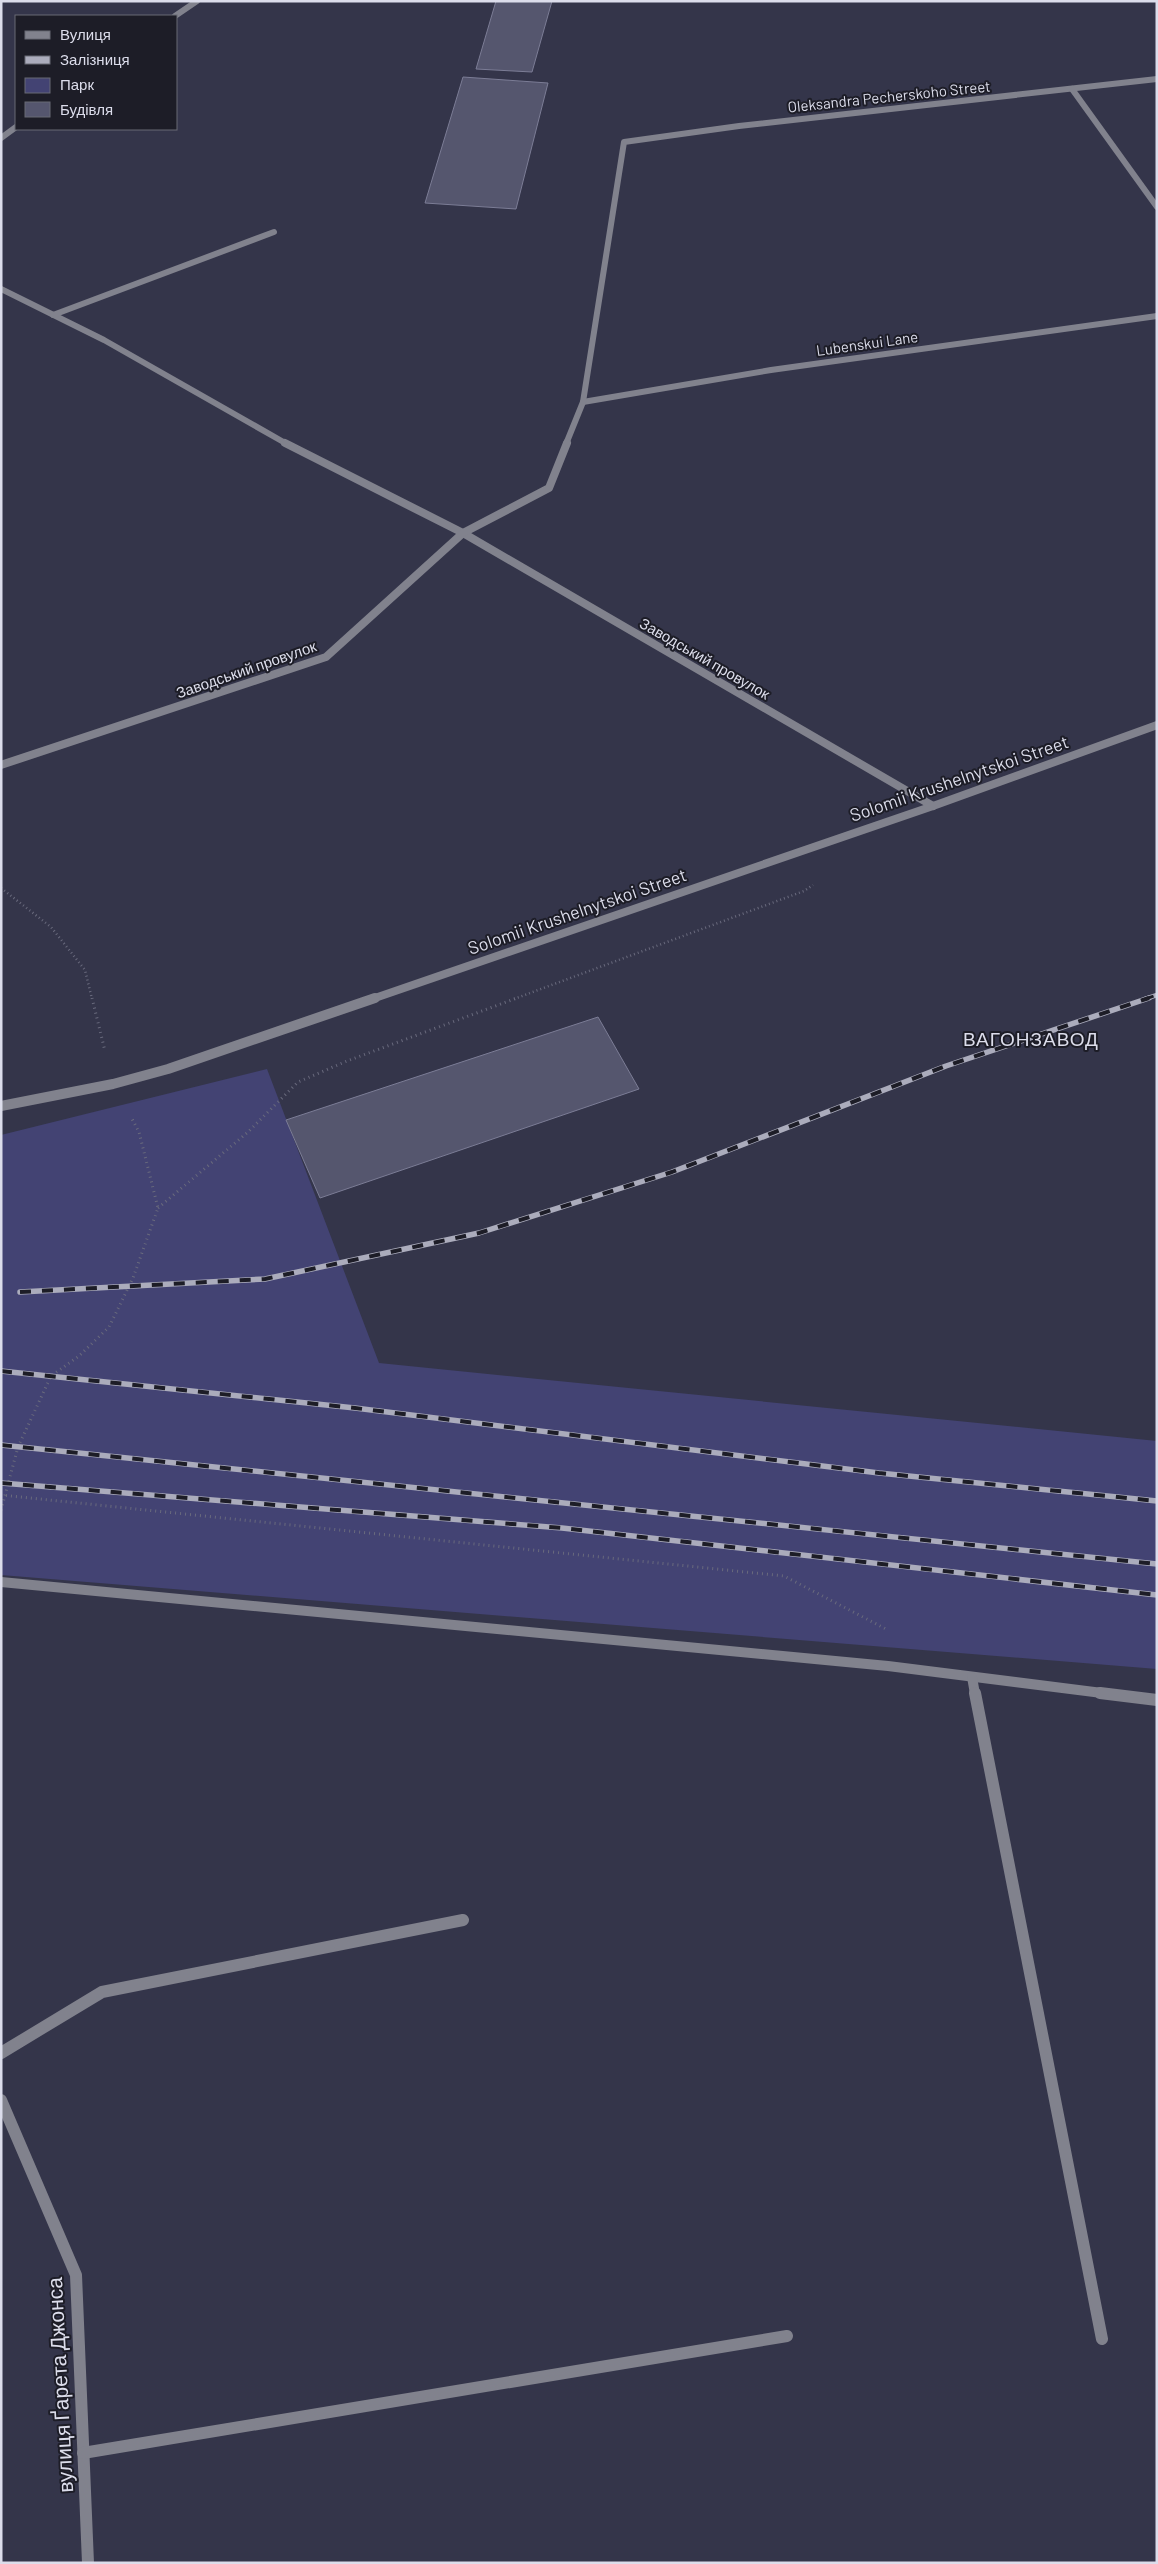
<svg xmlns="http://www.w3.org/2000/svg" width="1158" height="2564" font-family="Barlow,sans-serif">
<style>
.green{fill:#434373}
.building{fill:#55566e;stroke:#7c7d96}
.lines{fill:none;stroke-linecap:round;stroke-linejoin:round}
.path-far1{stroke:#696a7d;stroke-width:2.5;stroke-dasharray:1 3;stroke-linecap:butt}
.path{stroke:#696a7d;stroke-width:3;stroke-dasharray:1 4;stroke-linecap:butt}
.service{stroke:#81828d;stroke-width:12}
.minor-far3{stroke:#81828d;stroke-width:6}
.minor-far2{stroke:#81828d;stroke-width:8}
.minor-far1{stroke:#81828d;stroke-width:10}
.minor{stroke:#81828d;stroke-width:12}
.tertiary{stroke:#81828d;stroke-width:6}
.rail-far1-casing{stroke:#abacbc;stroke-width:4.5}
.rail-casing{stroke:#abacbc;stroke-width:5.5}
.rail-far1{stroke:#1d1d27;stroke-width:3;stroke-dasharray:9;stroke-linecap:butt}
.rail{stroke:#1d1d27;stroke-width:4;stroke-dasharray:11;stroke-linecap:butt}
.labels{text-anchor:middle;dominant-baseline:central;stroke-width:4;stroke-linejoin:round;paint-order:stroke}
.far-street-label{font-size:15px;fill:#dcddeb;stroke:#1d1d27}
.street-label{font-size:18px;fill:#dcddeb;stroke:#1d1d27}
.neighbourhood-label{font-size:19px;letter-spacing:1px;fill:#dcddeb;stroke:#1d1d27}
.near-street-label{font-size:21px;fill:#dcddeb;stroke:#1d1d27}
</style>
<rect width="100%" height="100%" fill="#34354a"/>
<polygon class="green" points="267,1069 379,1363 1157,1441 1157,1669 1,1575 1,1135"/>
<g class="building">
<polygon points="496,1 552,1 532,72 476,69"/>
<polygon points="463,77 548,83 516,209 425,203"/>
<polygon points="598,1017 639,1089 320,1198 286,1120"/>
</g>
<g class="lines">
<g class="path-far1">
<polyline points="1,888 51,927 85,970 92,999"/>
<polyline points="514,999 804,891 813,885"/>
</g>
<g class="path">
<polyline points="92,998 105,1051"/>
<polyline points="158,1208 248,1132 298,1082 347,1061 517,998"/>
<polyline points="1,1495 784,1576 886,1629"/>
<polyline points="1,1510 18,1447 51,1376 79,1356 109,1327 133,1278 158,1208 139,1132 131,1117"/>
</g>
<polyline class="service" points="1,2053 102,1992 463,1920"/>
<g class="minor-far3">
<polyline points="1072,89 1157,207"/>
<polyline points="1,289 104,340 287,444"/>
<polyline points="53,315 274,232"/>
<polyline points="583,402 771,370 1157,316"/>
<polyline points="566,444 583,402 624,142 739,126 1157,79"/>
</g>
<g class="minor-far2">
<polyline points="285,443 463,533 933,806"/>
<polyline points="1,765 326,657 463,533 549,488 567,443"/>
<polyline points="372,999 933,806 1157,725"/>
</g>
<g class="minor-far1">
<polyline points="1,1106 113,1084 168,1069 375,998"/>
<polyline points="1,1582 888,1666 1110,1694"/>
<polyline points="972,1677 975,1694"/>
</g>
<g class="minor">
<polyline points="975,1693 1102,2339"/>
<polyline points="1100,1693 1157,1700"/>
<polyline points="1,2100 76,2275 88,2563"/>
<polyline points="83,2453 787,2336"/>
</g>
<g class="tertiary">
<polyline points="175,16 197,1"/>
<polyline points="1,138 16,127"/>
</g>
<g class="rail-far1-casing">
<polyline id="rail-far1" points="1145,999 1157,995"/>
</g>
<g class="rail-casing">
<g id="rail">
<polyline points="20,1292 265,1279 479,1233 672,1172 946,1066 1149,998"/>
<polyline points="1,1371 355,1408 879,1473 1157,1501"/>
<polyline points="1,1445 1157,1564"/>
<polyline points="1,1483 562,1528 1157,1595"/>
</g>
</g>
<use href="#rail-far1" class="rail-far1"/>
<use href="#rail" class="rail"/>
</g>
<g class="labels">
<g class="far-street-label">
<text transform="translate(889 96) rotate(-6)">Oleksandra Pecherskoho Street</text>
<text transform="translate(867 343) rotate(-8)">Lubenskui Lane</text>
<text transform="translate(705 658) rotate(30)">Заводський провулок</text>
<text transform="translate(246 669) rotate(-19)">Заводський провулок</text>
</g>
<g class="street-label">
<text transform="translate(959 778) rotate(-19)">Solomii Krushelnytskoi Street</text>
<text transform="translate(577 911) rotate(-19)">Solomii Krushelnytskoi Street</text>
</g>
<g class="neighbourhood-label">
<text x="1031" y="1038">ВАГОНЗАВОД</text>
</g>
<g class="near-street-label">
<text transform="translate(59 2385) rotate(-93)">вулиця Ґарета Джонса</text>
</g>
</g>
<rect width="1158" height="2564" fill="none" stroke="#dcddeb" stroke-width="5"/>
<rect x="15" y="15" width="162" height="115" fill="#1d1d27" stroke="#696a75"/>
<rect x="25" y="31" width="25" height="8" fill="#81828d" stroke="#696a75"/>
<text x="60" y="40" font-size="15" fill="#dcddeb">Вулиця</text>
<rect x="25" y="56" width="25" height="8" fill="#abacbc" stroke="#696a75"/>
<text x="60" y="65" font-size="15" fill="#dcddeb">Залізниця</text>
<rect x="25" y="78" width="25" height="15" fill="#434373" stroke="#696a75"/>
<text x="60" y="90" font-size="15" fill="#dcddeb">Парк</text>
<rect x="25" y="102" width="25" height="15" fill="#55566e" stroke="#696a75"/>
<text x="60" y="115" font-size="15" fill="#dcddeb">Будівля</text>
</svg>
